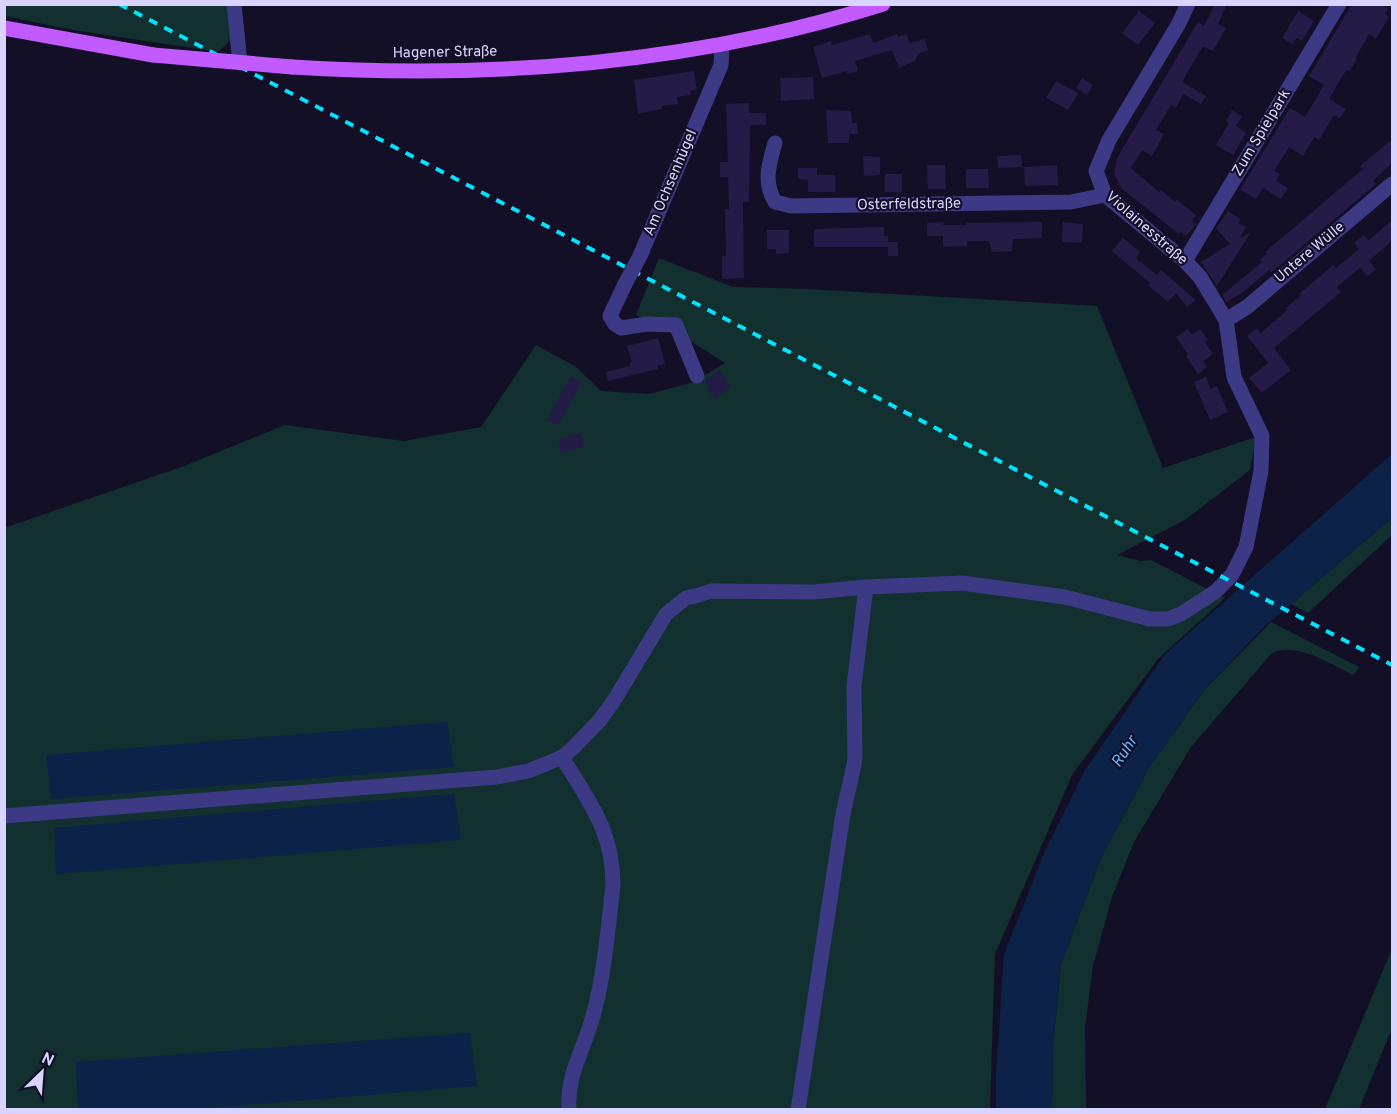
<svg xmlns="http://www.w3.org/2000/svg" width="1397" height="1114" font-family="Overpass,sans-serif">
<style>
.green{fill:#12302f}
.water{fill:#0c2248}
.building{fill:#241b47}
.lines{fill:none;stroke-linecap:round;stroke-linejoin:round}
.minor{stroke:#3d3a85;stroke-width:15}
.major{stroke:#c25bff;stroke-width:15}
.rail{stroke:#00e5ff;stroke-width:4;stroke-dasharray:9 8;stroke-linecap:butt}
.minor-bridge{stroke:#3d3a85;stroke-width:15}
.major-bridge{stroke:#c25bff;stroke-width:15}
.labels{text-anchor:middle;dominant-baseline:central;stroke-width:4.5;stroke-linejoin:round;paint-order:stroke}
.street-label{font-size:15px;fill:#d9d4ff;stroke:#130f26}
.water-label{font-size:16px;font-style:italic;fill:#62b6ff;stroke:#130f26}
</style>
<rect width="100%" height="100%" fill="#130f26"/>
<g class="green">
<path d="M4,5H229C233,29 239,36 218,52L73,30L5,16Z"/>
<polygon points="659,258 733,287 807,289 1097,306 1163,468 1256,437 1250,470 1185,520 1117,555 1141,561 1151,560 1225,598 1158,659 1072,775 995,954 990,1109 5,1109 4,528 184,466 285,425 404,441 481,427 536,345 575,366 601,391 649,394 694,382 725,363 692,342 636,315"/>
<polygon points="1392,518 1392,535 1308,613 1291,604"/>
<path d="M1271,622L1359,667L1354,675C1331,665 1297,641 1272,653L1191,747L1134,842L1112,897L1093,966L1085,1028L1086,1109L1052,1110L1053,1047L1061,964L1101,858L1150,766L1205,689Z"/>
<polygon points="1392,949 1392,1028 1359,1109 1325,1109"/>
</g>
<g class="water">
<polygon points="1392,454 1392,518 1263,628 1205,689 1150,766 1101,858 1061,964 1053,1047 1052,1109 996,1109 996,1073 1004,954 1045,851 1085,770 1165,654"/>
<polygon points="447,722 454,767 51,799 46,755"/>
<polygon points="454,794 461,840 56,874 54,828"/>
<polygon points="470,1033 477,1086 195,1109 78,1109 76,1062"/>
</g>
<g class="building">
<polygon points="1215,4 1227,4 1218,24 1226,28 1213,51 1203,46 1182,82 1206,96 1201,104 1183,94 1176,108 1171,105 1156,130 1164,134 1152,156 1142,150 1131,168 1159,192 1161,190 1175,202 1177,200 1196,215 1192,221 1196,224 1186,236 1180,232 1179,234 1122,189 1114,174 1117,158 1198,22 1204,26"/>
<polygon points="1352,4 1381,4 1388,9 1385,14 1389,17 1376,39 1369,34 1356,57 1357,58 1350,71 1347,70 1343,75 1329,99 1346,109 1339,119 1334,115 1319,140 1314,137 1303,156 1289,147 1274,171 1280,174 1276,181 1288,188 1281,199 1263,188 1256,199 1240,190 1290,108 1305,117 1324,85 1309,76"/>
<polygon points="1139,11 1155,23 1138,45 1122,33"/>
<polygon points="1298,11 1314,21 1302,41 1297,38 1292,44 1282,38"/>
<polygon points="870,34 873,43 897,34 898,37 906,34 910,43 924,39 928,50 918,54 916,60 899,68 892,50 855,61 858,71 848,74 847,71 822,78 813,47 831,41 832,45"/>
<polygon points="694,71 697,90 690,91 691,95 677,97 678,104 662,106 662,109 638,114 634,80"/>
<polygon points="813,77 814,99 781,101 780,78"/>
<polygon points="1082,78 1093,85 1087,95 1076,88"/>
<polygon points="1056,81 1078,93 1068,110 1046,98"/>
<polygon points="749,103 749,113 766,113 766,125 750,125 749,202 743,202 744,278 722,279 722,256 726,256 725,209 729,209 728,177 720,177 720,162 728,162 726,104"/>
<polygon points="826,110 851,111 852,123 857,123 858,134 849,134 849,143 828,143"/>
<polygon points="1232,110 1242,116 1236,126 1246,133 1233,155 1216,145 1229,123 1226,121"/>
<polygon points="1392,139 1392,163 1373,181 1376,184 1271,273 1269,270 1242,293 1226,302 1222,295 1262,262 1260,260 1267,254 1265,252 1363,169 1360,166"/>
<polygon points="1021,155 1022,167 998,168 997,156"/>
<polygon points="863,156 880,157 880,175 864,176"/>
<polygon points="927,165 945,165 946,189 928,189"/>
<polygon points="1057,165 1058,185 1025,186 1024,167"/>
<polygon points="798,168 817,168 817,175 835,175 835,192 808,192 808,180 798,179"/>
<polygon points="966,169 988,169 989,188 966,188"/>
<rect x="885" y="174" width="17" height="18"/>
<polygon points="1228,211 1241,219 1238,223 1246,227 1239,239 1251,232 1217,286 1201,262 1230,244 1216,228"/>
<polygon points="1392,220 1392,241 1369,261 1376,269 1368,276 1360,268 1337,287 1341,292 1274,348 1291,370 1262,393 1249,378 1268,363 1247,336 1257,328 1261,333 1287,310 1286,308 1301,295 1299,294 1333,265 1336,268 1359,249 1354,243 1364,235 1368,241"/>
<polygon points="944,222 943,225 966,225 966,223 1042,222 1042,238 1013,239 1012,251 992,252 989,241 967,241 967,246 943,247 943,236 927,236 927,223"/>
<polygon points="1063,222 1083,224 1082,243 1062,242"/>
<polygon points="884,227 884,236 888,236 888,242 898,242 898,256 888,256 888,247 814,247 814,229"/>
<polygon points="767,230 789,230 789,253 776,254 776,249 767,249"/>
<polygon points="1123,238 1140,252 1136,258 1157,275 1161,270 1196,300 1187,307 1176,293 1168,302 1148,285 1150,283 1112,251"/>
<polygon points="1188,329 1192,335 1200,329 1208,340 1205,342 1213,354 1203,361 1207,367 1198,374 1186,356 1188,354 1176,337"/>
<polygon points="658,338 665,364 657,366 658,369 608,381 606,372 630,366 629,363 632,362 627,346"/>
<polygon points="719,370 731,387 715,399 708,389 710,387 705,381"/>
<polygon points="571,376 582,382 558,425 547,420"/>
<polygon points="1206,377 1211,389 1217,386 1228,412 1210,420 1194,382"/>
<polygon points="581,433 584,447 561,453 558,439"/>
</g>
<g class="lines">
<g class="minor">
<polyline points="234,4 240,63"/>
<path d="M775,143C769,164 763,182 775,202L791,206L1071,202L1105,195"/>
<polyline points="640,256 721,65 722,46"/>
<polyline points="1185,261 1339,4"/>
<polyline points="625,284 610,316 615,324 621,328 647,324 676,325 697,376"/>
<polyline points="1226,320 1247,307 1392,184"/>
<path d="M562,757C589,802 613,830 613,885C608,927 605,971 594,1012C586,1046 566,1074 569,1110"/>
<polyline points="4,816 497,777 528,771 546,764 562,757 572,749 600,720 615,699 666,614 686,598 699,595 711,591 814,592 866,587 962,583 1065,597 1150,619 1168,619 1181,614 1215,592 1232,575 1246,547 1261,471 1262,436 1234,377 1226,320 1200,277 1185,261 1105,195 1096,171 1109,140 1178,25 1188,4"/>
<polyline points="798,1110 843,814 855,760 854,686 866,587"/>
</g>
<g class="major">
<polyline points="4,28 153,55"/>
<path d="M292,67C492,79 690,65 883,4"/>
</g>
<polyline class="rail" points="119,4 1392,665"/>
<polyline class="minor-bridge" points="625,284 640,256"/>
<polyline class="major-bridge" points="153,55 292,67"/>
</g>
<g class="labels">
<g class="street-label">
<text transform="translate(445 53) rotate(-1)">Hagener Straße</text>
<text transform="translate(1262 133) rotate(-59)">Zum Spielpark</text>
<text transform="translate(671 183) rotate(-67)">Am Ochsenhügel</text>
<text transform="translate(909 205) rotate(-1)">Osterfeldstraße</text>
<text transform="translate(1146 229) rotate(41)">Violainesstraße</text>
<text transform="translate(1310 253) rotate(-40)">Untere Wülle</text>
</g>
<g class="water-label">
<text transform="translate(1125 752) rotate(-57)">Ruhr</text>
</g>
</g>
<rect width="1397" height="1114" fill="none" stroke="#d9d4ff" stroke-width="12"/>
<g transform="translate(42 1072) rotate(25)" stroke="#130f26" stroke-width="4.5" paint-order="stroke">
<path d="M0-4.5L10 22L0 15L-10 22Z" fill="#d9d4ff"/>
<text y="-9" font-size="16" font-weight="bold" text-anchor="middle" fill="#d9d4ff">N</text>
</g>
</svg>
